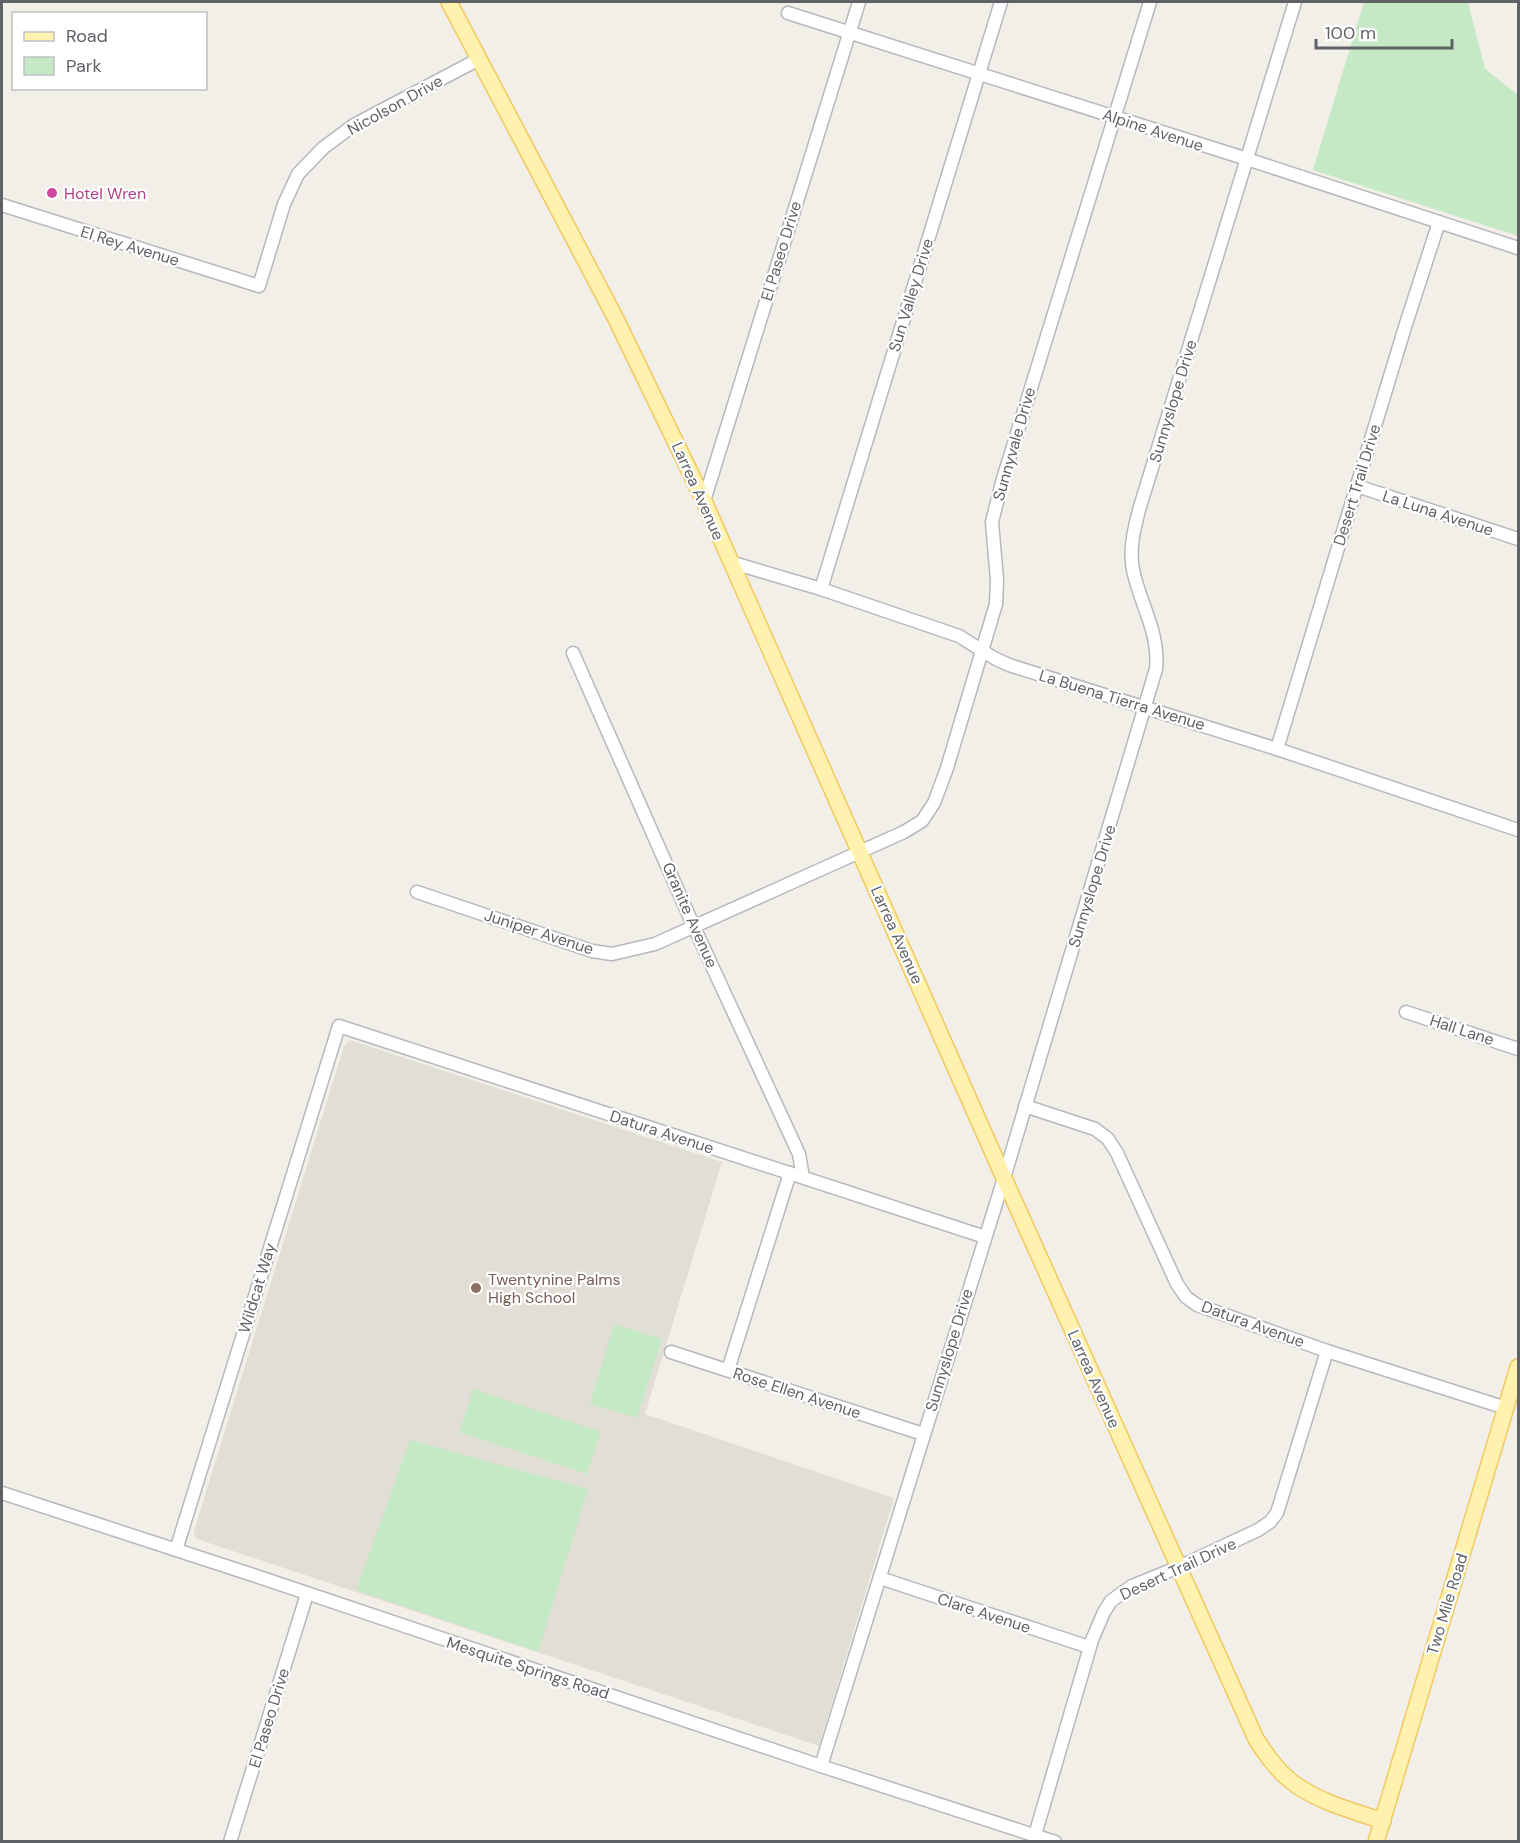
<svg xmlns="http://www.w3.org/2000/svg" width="1520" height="1843" font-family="'DM Sans',sans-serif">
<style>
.education{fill:#e1ded6}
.green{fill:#c5e8c5}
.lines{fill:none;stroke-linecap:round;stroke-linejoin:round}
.minor-casing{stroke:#b5b8bc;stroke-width:15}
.major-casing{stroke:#f2c960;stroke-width:18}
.minor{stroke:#fff;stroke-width:12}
.major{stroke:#fff2af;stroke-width:15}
.hotel-dot{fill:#d1479c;stroke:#fff;stroke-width:2}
.education-dot{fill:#8d6e63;stroke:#fff;stroke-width:2}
.labels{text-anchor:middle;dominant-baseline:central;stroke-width:4.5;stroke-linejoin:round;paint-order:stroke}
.street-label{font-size:16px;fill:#5f6368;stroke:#fff}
.hotel-label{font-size:16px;fill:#b23c85;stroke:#fff;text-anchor:start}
.education-label{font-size:16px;fill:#785e54;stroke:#fff;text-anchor:start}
</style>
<rect width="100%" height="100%" fill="#f1efe8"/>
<polygon class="education" points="350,1040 722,1162 645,1414 894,1498 819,1746 197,1539 194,1535 194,1531 344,1046"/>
<g class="green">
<polygon points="1364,2 1468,2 1485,69 1518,95 1518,236 1313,170"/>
<polygon points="614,1324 662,1339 637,1418 590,1404"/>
<polygon points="473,1389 601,1432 587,1474 459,1432"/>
<polygon points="410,1440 588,1489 538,1652 356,1590"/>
</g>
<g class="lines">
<g class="minor-casing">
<g id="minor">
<polyline points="788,13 1247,159 1518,248"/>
<polyline points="2,205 259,286 284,204 298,174 323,148 354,125 479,59"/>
<polyline points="1357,486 1518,539"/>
<polyline points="704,501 859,2"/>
<polyline points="730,562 821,589 959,636 994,658 1009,665 1277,749 1518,830"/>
<polyline points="821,589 1001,2"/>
<polyline points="573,653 694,927 799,1154 803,1177"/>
<polyline points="1277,749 1405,327 1439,222"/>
<polyline points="417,892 592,951 612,954 655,944 904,832 922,821 934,803 947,768 996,604 997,580 992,522 1002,482 1150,2"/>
<polyline points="1406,1012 1518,1049"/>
<polyline points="1025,1106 1095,1129 1108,1139 1117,1153 1177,1284 1186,1297 1197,1305 1327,1351 1506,1408"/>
<polyline points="671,1352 923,1434"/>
<polyline points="728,1370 790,1173"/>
<polyline points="2,1493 253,1575 821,1766 1055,1842"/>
<polyline points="176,1550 339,1026 985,1237"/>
<polyline points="880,1578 1089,1647"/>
<path d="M821,1766L1004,1178L1156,669C1160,633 1140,604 1133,570C1129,549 1134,530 1139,510L1295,2"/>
<polyline points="1035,1835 1092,1640 1104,1612 1111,1601 1132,1586 1179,1567 1258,1530 1270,1522 1277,1513 1327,1351"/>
<polyline points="230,1842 307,1594"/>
</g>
</g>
<g class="major-casing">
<g id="major">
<path d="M449,2L616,319L704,501L1004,1178L1256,1739C1267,1756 1279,1773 1296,1785C1322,1803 1353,1811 1383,1821"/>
<polyline points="1376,1842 1518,1367"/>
</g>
</g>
<use href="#minor" class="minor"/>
<use href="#major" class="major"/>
</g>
<circle class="hotel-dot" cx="52" cy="193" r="6"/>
<circle class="education-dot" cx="476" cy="1288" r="6"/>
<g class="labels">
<g class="street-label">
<text transform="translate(395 105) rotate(-29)">Nicolson Drive</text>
<text transform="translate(1153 130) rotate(18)">Alpine Avenue</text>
<text transform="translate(130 246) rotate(17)">El Rey Avenue</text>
<text transform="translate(781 251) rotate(-73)">El Paseo Drive</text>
<text transform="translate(911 295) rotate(-73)">Sun Valley Drive</text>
<text transform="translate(1173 401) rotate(-73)">Sunnyslope Drive</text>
<text transform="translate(1014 444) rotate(-74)">Sunnyvale Drive</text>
<text transform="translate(1357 485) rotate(-73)">Desert Trail Drive</text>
<text transform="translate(698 491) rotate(66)">Larrea Avenue</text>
<text transform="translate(1438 513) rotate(18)">La Luna Avenue</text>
<text transform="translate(1122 700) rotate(17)">La Buena Tierra Avenue</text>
<text transform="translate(1092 886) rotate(-73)">Sunnyslope Drive</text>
<text transform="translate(690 915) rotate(66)">Granite Avenue</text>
<text transform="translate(539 932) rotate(18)">Juniper Avenue</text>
<text transform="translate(897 935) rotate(66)">Larrea Avenue</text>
<text transform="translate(1462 1030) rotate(18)">Hall Lane</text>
<text transform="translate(662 1132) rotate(18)">Datura Avenue</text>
<text transform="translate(257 1288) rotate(-73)">Wildcat Way</text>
<text transform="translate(1253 1324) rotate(20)">Datura Avenue</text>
<text transform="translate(949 1350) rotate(-73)">Sunnyslope Drive</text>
<text transform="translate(1094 1379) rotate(66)">Larrea Avenue</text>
<text transform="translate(797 1393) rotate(18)">Rose Ellen Avenue</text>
<text transform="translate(1178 1569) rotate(-25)">Desert Trail Drive</text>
<text transform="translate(1447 1604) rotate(-73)">Two Mile Road</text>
<text transform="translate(984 1613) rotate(18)">Clare Avenue</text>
<text transform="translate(528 1668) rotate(18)">Mesquite Springs Road</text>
<text transform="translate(269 1718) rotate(-73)">El Paseo Drive</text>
</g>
<g class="hotel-label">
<text x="64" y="193">Hotel Wren</text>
</g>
<g class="education-label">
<text x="488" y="1279">Twentynine Palms<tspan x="488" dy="18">High School</tspan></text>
</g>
</g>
<rect width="1520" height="1843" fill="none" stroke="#5f6368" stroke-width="6"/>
<rect x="12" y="12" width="195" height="78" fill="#ffffff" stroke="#bfc1c3" stroke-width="1.5"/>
<rect x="24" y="32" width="30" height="9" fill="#fff2af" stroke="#bfc1c3" stroke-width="1.5"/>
<text x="66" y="42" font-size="18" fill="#5f6368">Road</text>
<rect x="24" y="57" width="30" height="18" fill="#c5e8c5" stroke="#bfc1c3" stroke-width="1.5"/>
<text x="66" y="72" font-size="18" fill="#5f6368">Park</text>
<path d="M1316 39v9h136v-9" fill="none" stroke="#5f6368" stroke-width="3"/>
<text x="1325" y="39" font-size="18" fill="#5f6368" stroke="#ffffff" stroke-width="4.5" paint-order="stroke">100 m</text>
</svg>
